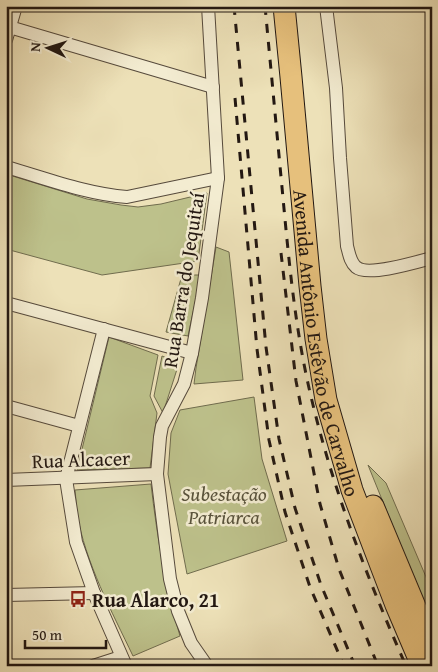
<svg xmlns="http://www.w3.org/2000/svg" width="438" height="672" font-family="'Gentium Book Plus',serif">
<style>
.green{fill:#bdc18b;stroke:#706c4e}
.lines{fill:none;stroke-linecap:round;stroke-linejoin:round}
.minor-casing{stroke:#564a3c;stroke-width:14}
.trunk-casing{stroke:#231812;stroke-width:23}
.minor{stroke:#f3ecd1;stroke-width:12}
.trunk{stroke:#e6c07c;stroke-width:21}
.rail{stroke:#231812;stroke-width:3;stroke-dasharray:9 9;stroke-linecap:butt}
.labels{text-anchor:middle;dominant-baseline:central;stroke-width:5;stroke-linejoin:round;paint-order:stroke}
.street-label{font-size:20px;fill:#231812;stroke:#f3ecd1}
.park-label{font-size:20px;font-style:italic;fill:#59533c;stroke:#f3ecd1}
.poi-label{font-size:20px;font-weight:bold;fill:#231812;stroke:#f3ecd1;text-anchor:start}
</style>
<rect width="100%" height="100%" fill="#ede1b8"/>
<filter id="stains"><feTurbulence type="fractalNoise" baseFrequency=".004" numOctaves="4"/><feColorMatrix values="0 0 0 0 .2 0 0 0 0 .09 0 0 0 0 .02 0 0 0 .5 -.17"/></filter>
<radialGradient id="worn" r=".72"><stop offset=".6" stop-color="#630" stop-opacity="0"/><stop offset="1" stop-color="#630" stop-opacity=".3"/></radialGradient>
<g class="green">
<polygon points="6,174 87,199 121,205 138,207 161,204 207,193 198,261 102,275 6,249"/>
<polygon points="216,247 229,252 243,380 194,384 196,368"/>
<polygon points="182,275 201,275 188,336 166,332"/>
<polygon points="109,337 158,355 150,396 157,413 150,468 77,470"/>
<polygon points="162,356 179,363 163,413 154,396"/>
<polygon points="254,397 262,459 287,541 187,574 168,474 171,433 180,410"/>
<polygon points="368,465 386,483 432,591 432,623"/>
<path d="M151,484C157,536 165,586 180,636L133,656C112,612 85,562 77,513C76,506 76,498 75,490Z"/>
</g>
<g class="lines">
<g class="minor-casing">
<g id="minor">
<path d="M326,6L336,88L340,158L347,246C349,253 350,262 356,267C367,277 417,262 432,258"/>
<polyline points="6,26 213,87"/>
<polyline points="6,40 16,6"/>
<path d="M6,167C45,178 86,194 127,197L218,178"/>
<polyline points="6,303 192,353"/>
<polyline points="104,329 66,479 76,542 94,593 126,666"/>
<polyline points="6,406 79,426"/>
<polyline points="6,480 157,474"/>
<polyline points="6,595 94,593"/>
<polyline points="93,666 121,657"/>
<polyline points="207,666 191,643 178,611 170,579 157,474 160,437 162,426 184,384 192,353 202,298 218,178 208,6"/>
</g>
</g>
<g class="trunk-casing">
<g id="trunk">
<path id="s1" d="M284,6L291,77L310,286L316,339L326,400L352,490L396,605L422,666"/>
<polyline points="373,506 432,647"/>
</g>
</g>
<use href="#minor" class="minor"/>
<use href="#trunk" class="trunk"/>
<g class="rail">
<polyline points="234,6 266,347 279,439 295,508 321,585 355,666"/>
<path d="M265,6C271,70 277,134 283,198C289,262 295,326 309,388C331,485 366,575 406,666"/>
<polyline points="235,98 257,349 269,440 285,512 310,587 344,666"/>
<polyline points="281,253 296,381 320,504 339,569 378,666"/>
</g>
</g>
<defs>
<g id="bus-bare" transform="scale(1.35)"><path d="M-5-6H5V4H4V6H2V4H-2V6H-4V4H-5ZM-3.5-4V0h7V-4ZM-3.5 1.2v1.5H-2V1.2ZM2 1.2v1.5H3.5V1.2Z" fill="#8f2418" stroke="#f3ecd1" stroke-width="2.5" paint-order="stroke"/></g>
</defs>
<g fill-rule="evenodd">
<use href="#bus-bare" x="78" y="599"/>
</g>
<g class="labels">
<g class="street-label">
<text transform="translate(183 280) rotate(-81)">Rua Barra do Jequitaí</text>
<text stroke="none"><textPath href="#s1" startOffset="340">Avenida Antônio Estêvão de Carvalho</textPath></text>
<text transform="translate(81 459) rotate(-2)">Rua Alcacer</text>
</g>
<g class="park-label">
<text x="224" y="493">Subestação<tspan x="224" dy="23">Patriarca</tspan></text>
</g>
<g class="poi-label">
<text x="92" y="599">Rua Alarco, 21</text>
</g>
</g>
<rect width="438" height="672" fill="none" stroke="#ede1b8" stroke-width="25"/>
<rect x="8" y="8" width="423" height="657" fill="none" stroke="#231812" stroke-width="2.5"/>
<rect x="12" y="12" width="413" height="647" fill="none" stroke="#231812"/>
<g transform="translate(48 48) rotate(274)" stroke="#f3ecd1" stroke-width="4" paint-order="stroke">
<path d="M0-4L9 19L0 12L-9 19Z" fill="#231812"/>
<text y="-8" font-size="14" font-weight="bold" text-anchor="middle" fill="#231812">N</text>
</g>
<path d="M25 640v8h81v-8" fill="none" stroke="#231812" stroke-width="2.5"/>
<text x="32" y="640" font-size="15" fill="#231812" stroke="#f3ecd1" stroke-width="4" paint-order="stroke">50 m</text>
<rect width="100%" height="100%" filter="url(#stains)"/>
<rect width="100%" height="100%" fill="url(#worn)"/>
</svg>
